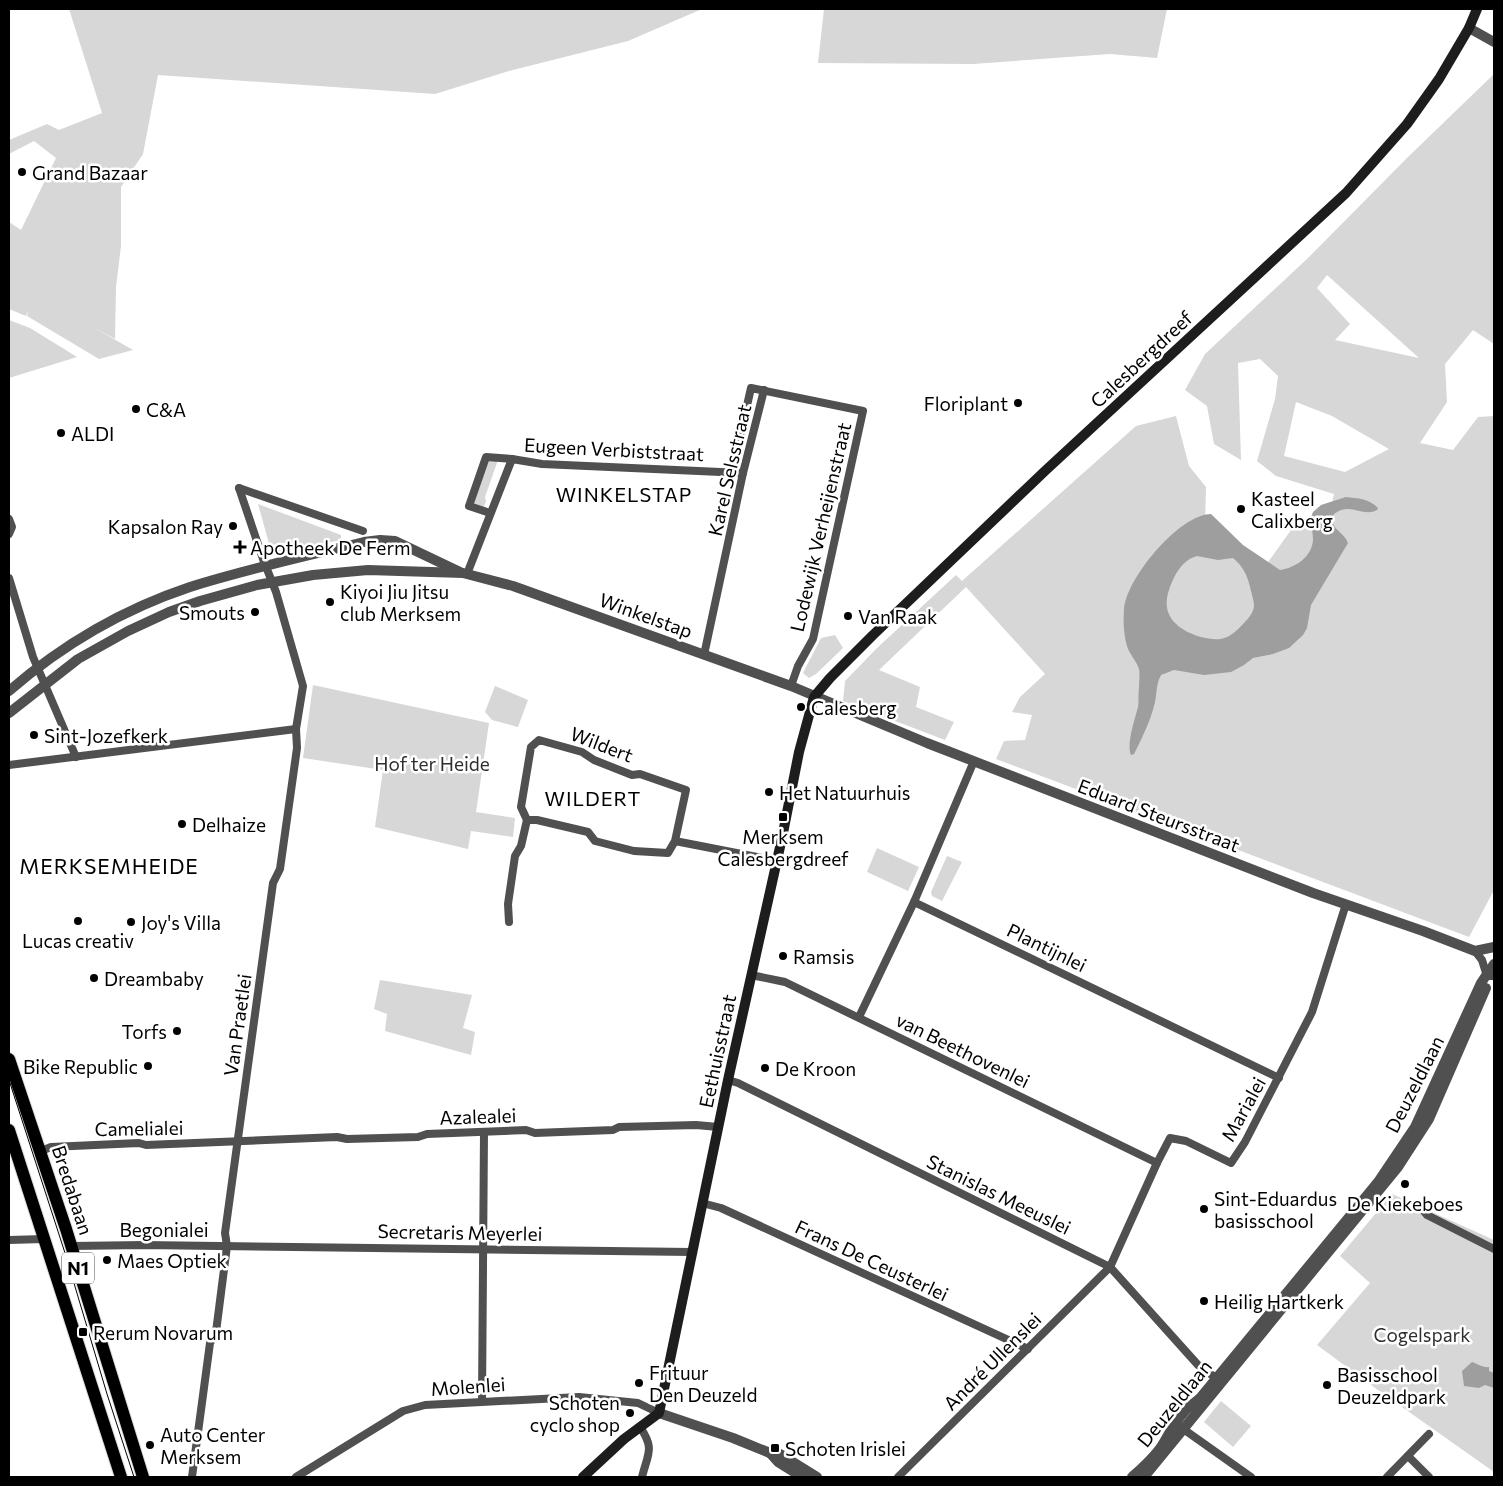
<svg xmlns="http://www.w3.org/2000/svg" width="1503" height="1486" font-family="Commissioner,sans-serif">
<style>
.green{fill:#d7d7d7;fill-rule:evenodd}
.water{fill:#9e9e9e;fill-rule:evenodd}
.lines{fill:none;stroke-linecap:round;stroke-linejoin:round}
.primary-casing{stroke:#dbdbdb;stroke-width:14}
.minor{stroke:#505050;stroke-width:8}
.tertiary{stroke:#505050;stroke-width:10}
.secondary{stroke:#1d1d1d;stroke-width:10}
.primary{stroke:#000;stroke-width:12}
.tram{stroke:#000;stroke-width:1}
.poi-dot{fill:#000;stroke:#fff;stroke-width:2}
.labels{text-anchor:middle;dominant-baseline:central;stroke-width:5;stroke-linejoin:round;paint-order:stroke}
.shield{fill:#fff;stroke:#4c4c4c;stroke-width:1}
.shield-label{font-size:18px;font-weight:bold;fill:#000}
.poi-label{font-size:19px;fill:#000;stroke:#fff;text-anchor:start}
.street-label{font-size:19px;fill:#000;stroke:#fff}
.park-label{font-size:19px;fill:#2e2e2e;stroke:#fff}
.neighbourhood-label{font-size:20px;letter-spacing:1px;fill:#000;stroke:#fff}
.quarter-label{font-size:21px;letter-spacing:1px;fill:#000;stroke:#fff}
</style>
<rect width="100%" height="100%" fill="#fff"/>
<g class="green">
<polygon points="69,9 702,9 628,41 509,71 435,94 158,75 143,154 121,187 121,246 116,287 115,339 91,326 133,350 99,359 27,316 28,310 26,316 9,309 9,222 21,230 56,158 34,141 9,154 9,140 47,124 59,130 102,113"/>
<polygon points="824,9 1167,9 1157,58 1110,54 973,64 818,63"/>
<path d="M1494,74V344L1473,330L1445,364L1447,402L1420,443L1453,450L1478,417L1494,416V890L1469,937L996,759L1004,741L1025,740L1032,715L1012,712L1020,697L1045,674L966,587L879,670L920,687L916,707L954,722L945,740L843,701L845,681L877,648L956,575L962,581L1136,426L1176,416L1189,466L1206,487L1205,524L1261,572L1291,530L1327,524L1334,494L1276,476L1257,461L1275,399L1278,376L1260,359L1238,363L1241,460L1214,444L1207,406L1185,390L1205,354L1308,258L1408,157ZM1327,275L1419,358L1335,340L1350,324L1317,288ZM1296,402L1332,416L1389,449L1345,472L1284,456Z"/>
<polygon points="9,320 30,328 77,357 9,378"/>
<polygon points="487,460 498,460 485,497 486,501 483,509 473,505"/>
<polygon points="258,504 341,535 341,540 272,554"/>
<polygon points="835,635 843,648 816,674 809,678 803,673 821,638"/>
<polygon points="313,685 489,723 476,812 515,818 513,837 471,831 468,849 375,827 383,770 303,758"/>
<polygon points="495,686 528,700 518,727 492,720 485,712"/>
<polygon points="877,848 919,867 908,891 867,872"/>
<polygon points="947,856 962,862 942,901 932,896 931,892"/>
<polygon points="380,980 472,995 463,1028 475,1032 471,1055 385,1031 387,1014 374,1009"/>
<polygon points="1392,1194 1494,1240 1494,1472 1378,1390 1317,1345 1370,1283 1340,1256"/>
<polygon points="1221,1401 1251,1426 1233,1447 1204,1422"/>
</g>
<g class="water">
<path d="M1346,497C1357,498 1370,499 1378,508L1377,510C1363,518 1350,501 1334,514C1327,528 1344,531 1348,543L1311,605L1307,628L1303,635L1289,648L1273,654L1253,658L1244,665L1231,672L1204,675L1174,670L1161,675C1156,684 1157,693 1155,702C1151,720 1142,738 1134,754L1131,755C1126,745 1135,718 1138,707C1139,701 1138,694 1139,688C1139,682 1140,674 1139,669C1137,662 1131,656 1128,649C1124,638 1123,622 1124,611C1124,581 1179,514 1211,514L1243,545L1280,570C1295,568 1312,557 1313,540C1313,530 1309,521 1313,512L1321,505ZM1197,556L1218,560L1233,558C1244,567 1248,577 1251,591C1252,595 1254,601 1254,606C1254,611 1249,618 1245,622C1240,627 1234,634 1227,637C1219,641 1209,639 1201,637C1178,630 1160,616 1169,590C1174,575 1182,560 1197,556Z"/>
<path d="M1472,1362C1478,1364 1483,1368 1489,1367V1371L1494,1373V1388L1485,1385L1479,1388L1464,1386L1462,1371Z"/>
</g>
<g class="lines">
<g class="primary-casing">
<g id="primary">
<polyline points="9,1059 66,1229 143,1477"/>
<polyline points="9,1130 121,1477"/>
</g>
</g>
<g class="minor">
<polyline points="732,471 751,388 863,411 813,639 798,666 791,686"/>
<polyline points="239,488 363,531"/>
<polyline points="490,513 469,506 486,457 512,459"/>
<polyline points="9,519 12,527 9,534"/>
<polyline points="467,574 512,459 542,464 743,473"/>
<polyline points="9,578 33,657 76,757"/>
<polyline points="704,655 743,473 764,390"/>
<polyline points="9,765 296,729"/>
<polyline points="675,841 668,853 634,851 595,841 588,832 537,820 527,820 521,807 531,747 539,740 582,752 594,760 632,775 640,774 686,790 675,841 777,861"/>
<polyline points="914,902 974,761"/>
<polyline points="509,922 508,904 515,856 521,846 527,820"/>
<polyline points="1475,951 1482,960 1487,976 1494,976"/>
<polyline points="751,975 785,982 1157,1163"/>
<polyline points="859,1017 914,902 1279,1078"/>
<polyline points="728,1080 738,1083 1110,1267 1198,1365 1220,1381"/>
<polyline points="41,1151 51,1147 139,1143 146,1145 337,1137 347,1139 418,1137 427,1134 526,1130 535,1133 613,1130 619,1127 696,1125 718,1127"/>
<polyline points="702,1203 721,1208 1028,1349"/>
<polyline points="1420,1206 1427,1215 1494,1249"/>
<polyline points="9,1240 44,1239"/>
<polyline points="71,1246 144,1245 692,1252"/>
<polyline points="482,1401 484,1132"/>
<polyline points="1179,1426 1251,1477"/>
<path d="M640,1427C655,1449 648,1453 642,1477"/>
<polyline points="1408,1456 1429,1477"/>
<polyline points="192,1477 210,1343 216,1332 227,1246 225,1233 273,883 280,869 297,748 296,729 303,686 276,592 263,559 239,488"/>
<polyline points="296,1477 403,1411 425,1405 579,1397 638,1403 659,1413"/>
<polyline points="898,1477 1110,1267 1157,1163 1170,1138 1186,1141 1231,1163 1245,1142 1312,1012 1346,904"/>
<polyline points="1387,1477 1429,1434"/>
</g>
<g class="tertiary">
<polyline points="1469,28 1494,42"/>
<path d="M9,691C62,645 124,609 190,587C247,569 306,556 364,542L380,540L395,541L460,572"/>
<polyline points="9,713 78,659 128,631 169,612 200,601 257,585 313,575 368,570 463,573 513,586 791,686 927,743 1313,893 1423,931 1475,951 1494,947"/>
<polyline points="659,1413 733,1438 770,1453 780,1454 817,1477"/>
<polyline points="770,1453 778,1462 802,1477"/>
<path d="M1132,1477C1143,1467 1157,1455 1164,1442C1170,1431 1177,1420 1186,1410C1191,1405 1196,1402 1201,1397L1378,1182L1415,1127L1481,983L1494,964"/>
<polyline points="1144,1477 1398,1167 1429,1119 1486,988"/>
</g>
<polyline class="secondary" points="583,1477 624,1439 659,1413 728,1080 782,838 799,752 814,697 830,678 873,635 1046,470 1346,193 1407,124 1439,79 1469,28 1477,9"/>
<use href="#primary" class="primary"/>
<polyline class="tram" points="9,1080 65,1253 107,1394 134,1477"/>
</g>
<g class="poi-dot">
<circle cx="22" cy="172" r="5"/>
<circle cx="1018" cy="403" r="5"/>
<circle cx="136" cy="409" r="5"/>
<circle cx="61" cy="433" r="5"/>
<circle cx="1241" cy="509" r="5"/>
<circle cx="233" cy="526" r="5"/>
<path d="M237.5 539.5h5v5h5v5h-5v5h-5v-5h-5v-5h5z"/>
<circle cx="330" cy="602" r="5"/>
<circle cx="255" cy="612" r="5"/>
<circle cx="848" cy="616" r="5"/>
<circle cx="801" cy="707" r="5"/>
<circle cx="34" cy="735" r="5"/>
<circle cx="769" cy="792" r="5"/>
<rect x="778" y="812" width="10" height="10" rx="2.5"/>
<circle cx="182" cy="824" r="5"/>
<circle cx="78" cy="921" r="5"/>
<circle cx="131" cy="922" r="5"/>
<circle cx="783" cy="956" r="5"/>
<circle cx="94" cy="978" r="5"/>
<circle cx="177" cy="1031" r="5"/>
<circle cx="148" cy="1066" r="5"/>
<circle cx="765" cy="1068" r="5"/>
<circle cx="1405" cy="1184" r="5"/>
<circle cx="1204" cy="1209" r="5"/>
<circle cx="107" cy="1260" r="5"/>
<circle cx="1204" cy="1301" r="5"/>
<rect x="78" y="1327" width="10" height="10" rx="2.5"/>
<circle cx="639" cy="1383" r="5"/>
<circle cx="1327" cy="1385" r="5"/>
<circle cx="630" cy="1413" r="5"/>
<circle cx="150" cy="1445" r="5"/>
<rect x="770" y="1443" width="10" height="10" rx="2.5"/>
</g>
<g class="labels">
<rect class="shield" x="62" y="1252.5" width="32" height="31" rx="4"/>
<g class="shield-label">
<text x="78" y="1268">N1</text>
</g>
<g class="poi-label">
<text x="32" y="172">Grand Bazaar</text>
<text x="1008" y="403" text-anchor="end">Floriplant</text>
<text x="146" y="409">C&amp;A</text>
<text x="71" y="433">ALDI</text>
<text x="1251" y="498">Kasteel<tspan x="1251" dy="22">Calixberg</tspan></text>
<text x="223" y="526" text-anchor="end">Kapsalon Ray</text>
<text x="250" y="547">Apotheek De Ferm</text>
<text x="340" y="591">Kiyoi Jiu Jitsu<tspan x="340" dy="22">club Merksem</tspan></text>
<text x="245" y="612" text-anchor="end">Smouts</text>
<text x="858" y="616">Van Raak</text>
<text x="811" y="707">Calesberg</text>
<text x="44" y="735">Sint-Jozefkerk</text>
<text x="779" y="792">Het Natuurhuis</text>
<text x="192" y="824">Delhaize</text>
<text x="783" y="836" text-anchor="middle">Merksem<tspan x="783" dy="22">Calesbergdreef</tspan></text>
<text x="141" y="922">Joy's Villa</text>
<text x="78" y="940" text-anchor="middle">Lucas creativ</text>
<text x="793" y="956">Ramsis</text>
<text x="104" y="978">Dreambaby</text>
<text x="167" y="1031" text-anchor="end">Torfs</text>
<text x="138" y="1066" text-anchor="end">Bike Republic</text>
<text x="775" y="1068">De Kroon</text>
<text x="1214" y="1198">Sint-Eduardus<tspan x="1214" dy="22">basisschool</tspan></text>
<text x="1405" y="1203" text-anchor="middle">De Kiekeboes</text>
<text x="117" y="1260">Maes Optiek</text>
<text x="1214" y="1301">Heilig Hartkerk</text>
<text x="93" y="1332">Rerum Novarum</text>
<text x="649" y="1372">Frituur<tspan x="649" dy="22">Den Deuzeld</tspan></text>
<text x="1337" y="1374">Basisschool<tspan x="1337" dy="22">Deuzeldpark</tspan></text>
<text x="620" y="1402" text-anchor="end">Schoten<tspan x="620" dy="22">cyclo shop</tspan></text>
<text x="160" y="1434">Auto Center<tspan x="160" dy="22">Merksem</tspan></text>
<text x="785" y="1448">Schoten Irislei</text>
</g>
<g class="street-label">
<text transform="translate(1141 359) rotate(-43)">Calesbergdreef</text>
<text transform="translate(614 449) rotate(3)">Eugeen Verbiststraat</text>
<text transform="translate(729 470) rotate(-77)">Karel Selsstraat</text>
<text transform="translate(820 527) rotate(-77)">Lodewijk Verheijenstraat</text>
<text transform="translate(646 615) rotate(20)">Winkelstap</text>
<text transform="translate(602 744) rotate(21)">Wildert</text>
<text transform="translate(1159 815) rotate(21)">Eduard Steursstraat</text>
<text transform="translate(1047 947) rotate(26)">Plantijnlei</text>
<text transform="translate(237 1025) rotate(-82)">Van Praetlei</text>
<text transform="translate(963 1050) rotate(26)">van Beethovenlei</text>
<text transform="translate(717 1051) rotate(-78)">Eethuisstraat</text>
<text transform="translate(1414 1084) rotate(-63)">Deuzeldlaan</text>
<text transform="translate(1243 1109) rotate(-61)">Marialei</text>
<text transform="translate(478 1116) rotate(-2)">Azalealei</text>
<text transform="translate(139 1128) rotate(-1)">Camelialei</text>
<text transform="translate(73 1190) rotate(72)">Bredabaan</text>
<text transform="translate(999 1194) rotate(26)">Stanislas Meeuslei</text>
<text x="164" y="1229">Begonialei</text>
<text transform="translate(460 1232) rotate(1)">Secretaris Meyerlei</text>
<text transform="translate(872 1260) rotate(25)">Frans De Ceusterlei</text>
<text transform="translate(992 1361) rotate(-45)">André Ullenslei</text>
<text transform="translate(468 1386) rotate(-4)">Molenlei</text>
<text transform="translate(1174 1403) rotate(-51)">Deuzeldlaan</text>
</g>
<g class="park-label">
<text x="432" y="763">Hof ter Heide</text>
<text x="1422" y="1334">Cogelspark</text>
</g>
<g class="neighbourhood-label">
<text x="624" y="494">WINKELSTAP</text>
<text x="593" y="798">WILDERT</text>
</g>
<g class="quarter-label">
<text x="109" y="865">MERKSEMHEIDE</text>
</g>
</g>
<rect width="1503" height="1486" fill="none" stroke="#000000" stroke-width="20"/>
</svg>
